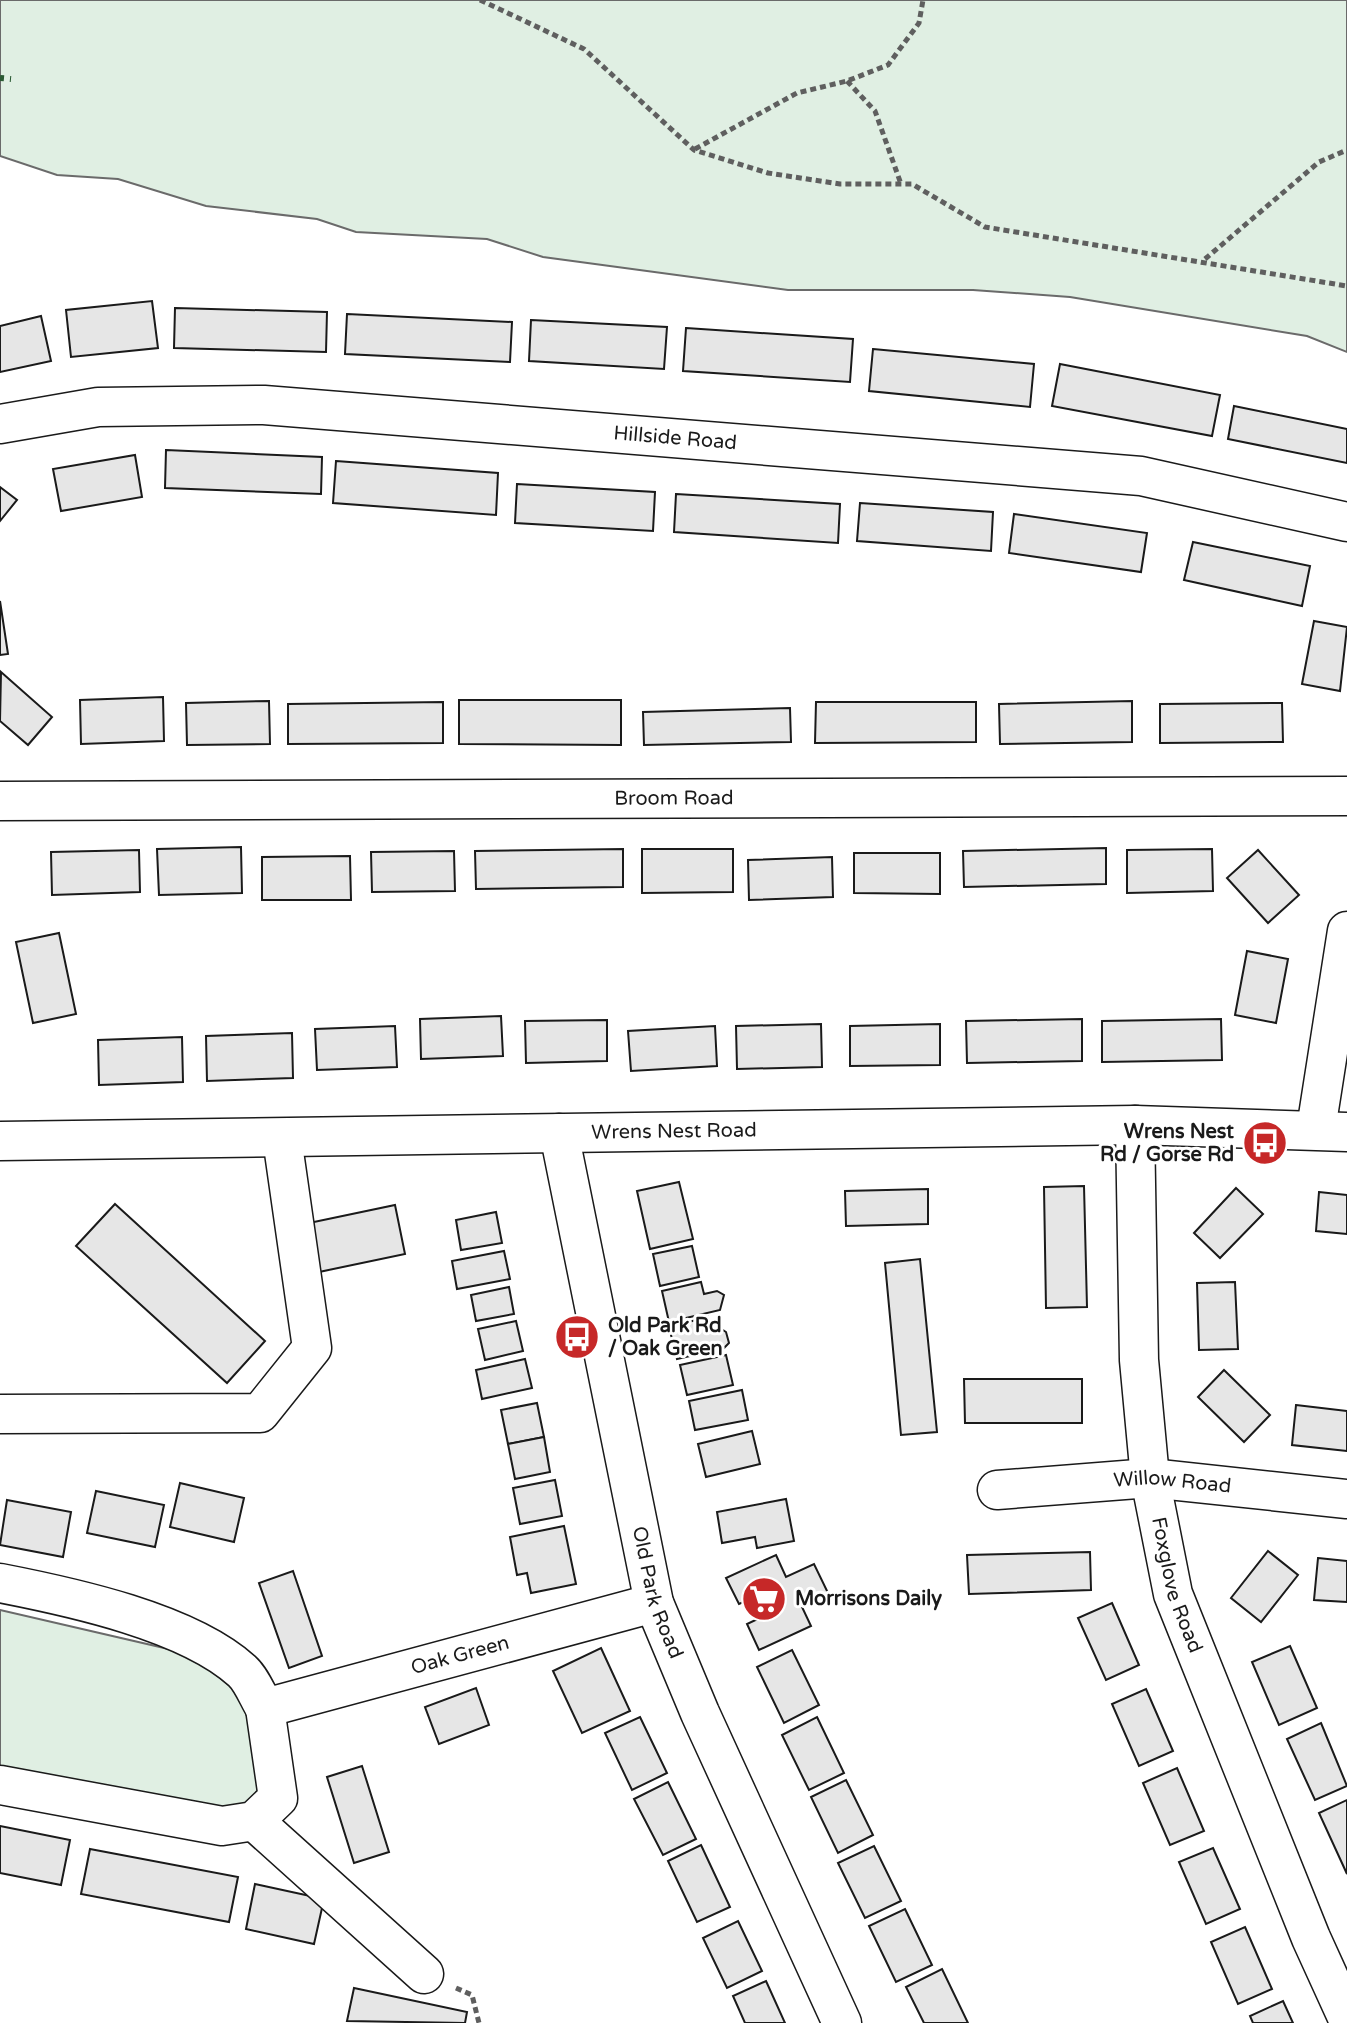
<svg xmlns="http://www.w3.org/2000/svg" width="1347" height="2023" font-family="'Varela Round',sans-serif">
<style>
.green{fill:#e0efe3;stroke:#6a6a6a;stroke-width:2}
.building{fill:#e6e6e6;stroke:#1a1a1a;stroke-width:2}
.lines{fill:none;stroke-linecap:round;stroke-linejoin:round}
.minor-casing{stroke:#1a1a1a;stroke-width:41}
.path{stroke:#5f5f5f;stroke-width:5;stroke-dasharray:6 4;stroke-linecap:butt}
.minor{stroke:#fff;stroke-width:38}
.hedge{stroke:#2b5a34;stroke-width:6;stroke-dasharray:4 6;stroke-linecap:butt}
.labels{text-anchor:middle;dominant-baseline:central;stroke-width:6;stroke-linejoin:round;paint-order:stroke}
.street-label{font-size:20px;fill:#1a1a1a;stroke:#fff}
.poi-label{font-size:20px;font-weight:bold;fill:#1a1a1a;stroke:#fff;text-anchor:start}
</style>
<rect width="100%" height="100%" fill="#fff"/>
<g class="green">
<polygon points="0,0 1347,0 1347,352 1307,336 1070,297 973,290 788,290 543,257 487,239 356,232 317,219 206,206 118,179 57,175 0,156"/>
<polygon points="0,1610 190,1654 250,1702 265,1773 254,1801 230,1814 0,1775"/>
</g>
<g class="building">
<polygon points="152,301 158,348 71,357 66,310"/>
<polygon points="175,308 327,312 326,352 174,348"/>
<polygon points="347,314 512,322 510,362 345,354"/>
<polygon points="41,316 51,361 0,372 0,326"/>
<polygon points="531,320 667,327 664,369 529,361"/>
<polygon points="686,328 853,339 850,382 683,371"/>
<polygon points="873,349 1034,364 1030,407 869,391"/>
<polygon points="1060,364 1220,395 1212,436 1052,406"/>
<polygon points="1234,406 1347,429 1347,463 1228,439"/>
<polygon points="166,450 322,457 321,494 165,488"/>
<polygon points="135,455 142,497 61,511 53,469"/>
<polygon points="336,461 498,473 496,515 333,503"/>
<polygon points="517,484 655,492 653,531 515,523"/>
<polygon points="0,487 17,500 0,521"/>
<polygon points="676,494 840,504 838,543 674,532"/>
<polygon points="860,503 993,512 991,551 857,541"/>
<polygon points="1014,514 1147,533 1141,572 1009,553"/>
<polygon points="1193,542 1310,566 1302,606 1184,580"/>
<polygon points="0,601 8,654 0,655"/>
<polygon points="1314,621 1347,627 1340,691 1302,684"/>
<polygon points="1,672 52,717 28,745 0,721"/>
<polygon points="163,697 164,741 81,744 80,700"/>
<polygon points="459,700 621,700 621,745 459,744"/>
<polygon points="269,701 270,744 187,745 186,703"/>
<polygon points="1132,701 1132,742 1000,744 999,704"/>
<polygon points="443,702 443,743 288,744 288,704"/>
<polygon points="816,702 976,702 976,742 815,743"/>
<polygon points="1282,703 1283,742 1160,743 1160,704"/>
<polygon points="790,708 791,742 644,745 643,712"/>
<polygon points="241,847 242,893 159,895 157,849"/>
<polygon points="1106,848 1106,884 964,887 963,851"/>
<polygon points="623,849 623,887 476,889 475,851"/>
<polygon points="642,849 733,849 733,892 642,893"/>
<polygon points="1212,849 1213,891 1127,893 1127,850"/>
<polygon points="139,850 140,892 52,895 51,852"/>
<polygon points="1258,850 1299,895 1268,923 1227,878"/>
<polygon points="454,851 455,891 372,892 371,852"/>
<polygon points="854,853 940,853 940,894 854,893"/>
<polygon points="350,856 351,900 262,900 262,857"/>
<polygon points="832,857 833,897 749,900 748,860"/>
<polygon points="59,933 76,1014 33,1023 16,942"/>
<polygon points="1247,951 1288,959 1276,1023 1235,1015"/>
<polygon points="501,1016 503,1056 421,1059 420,1019"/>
<polygon points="1082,1019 1082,1061 967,1063 966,1021"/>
<polygon points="1221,1019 1222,1060 1102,1062 1102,1021"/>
<polygon points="607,1020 607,1061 526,1063 525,1021"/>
<polygon points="821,1024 822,1067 737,1069 736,1026"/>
<polygon points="940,1024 940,1065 850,1066 850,1026"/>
<polygon points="395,1026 397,1067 317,1070 315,1029"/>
<polygon points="715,1026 717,1066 631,1071 628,1031"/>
<polygon points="292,1033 293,1078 207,1081 206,1036"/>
<polygon points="182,1037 183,1082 99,1085 98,1040"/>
<polygon points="679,1182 693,1239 650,1249 637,1191"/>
<polygon points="1084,1186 1087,1307 1046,1308 1044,1187"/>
<polygon points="1236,1188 1263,1214 1220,1258 1194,1233"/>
<polygon points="928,1189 928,1224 846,1226 845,1191"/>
<polygon points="1319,1192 1347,1195 1347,1234 1316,1231"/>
<polygon points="115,1204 265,1341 227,1383 76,1246"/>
<polygon points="395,1205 405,1254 319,1272 309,1223"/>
<polygon points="496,1212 502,1243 461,1250 456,1220"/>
<polygon points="692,1246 699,1277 660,1286 653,1254"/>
<polygon points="504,1251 510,1279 457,1289 452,1261"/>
<polygon points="920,1259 937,1432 901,1435 885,1263"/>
<polygon points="701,1282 704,1294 717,1291 724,1295 720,1310 669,1322 662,1291"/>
<polygon points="1235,1282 1238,1349 1199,1350 1197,1283"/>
<polygon points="509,1287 514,1314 476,1321 471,1295"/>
<polygon points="708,1317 711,1330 720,1328 726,1332 729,1343 724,1348 677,1359 669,1327"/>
<polygon points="516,1321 523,1351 485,1360 478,1329"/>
<polygon points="726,1355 733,1385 687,1395 680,1365"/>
<polygon points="525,1359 532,1388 482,1399 476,1370"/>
<polygon points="1224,1370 1270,1415 1244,1442 1198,1397"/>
<polygon points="964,1379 1082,1379 1082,1423 965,1423"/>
<polygon points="742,1390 748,1420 695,1430 689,1401"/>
<polygon points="537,1403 544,1437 508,1444 501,1410"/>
<polygon points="1296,1405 1347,1411 1347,1451 1292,1445"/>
<polygon points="752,1431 760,1464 706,1477 698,1444"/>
<polygon points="544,1437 550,1472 515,1479 508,1444"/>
<polygon points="555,1480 562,1516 520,1524 513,1488"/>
<polygon points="180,1483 244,1498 234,1542 170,1527"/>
<polygon points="96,1491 164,1505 155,1547 87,1533"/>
<polygon points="786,1499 794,1541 757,1548 755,1537 722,1543 717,1512"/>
<polygon points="7,1500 71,1512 63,1557 0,1545"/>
<polygon points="564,1526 576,1584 531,1593 527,1573 517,1575 510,1537"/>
<polygon points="1268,1551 1298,1575 1261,1622 1231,1598"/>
<polygon points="1090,1552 1091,1590 969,1594 967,1555"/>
<polygon points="776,1555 786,1577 814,1564 829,1595 802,1607 811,1626 759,1650 747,1624 762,1617 753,1598 739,1604 726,1578"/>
<polygon points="1318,1558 1347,1561 1347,1602 1314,1600"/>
<polygon points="293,1571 322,1656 289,1668 259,1583"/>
<polygon points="1112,1603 1139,1665 1106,1680 1078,1618"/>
<polygon points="1290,1646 1317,1708 1279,1725 1252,1662"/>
<polygon points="601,1648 630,1711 582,1733 553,1671"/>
<polygon points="792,1650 819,1705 784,1723 757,1667"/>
<polygon points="476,1688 489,1725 439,1744 425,1707"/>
<polygon points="1146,1689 1173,1751 1139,1766 1112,1704"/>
<polygon points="640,1717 667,1773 632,1790 605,1733"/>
<polygon points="817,1717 844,1773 809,1790 782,1735"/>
<polygon points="1321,1723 1347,1786 1315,1800 1287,1739"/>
<polygon points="362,1766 389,1852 354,1863 327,1777"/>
<polygon points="1177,1768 1204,1831 1170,1845 1143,1783"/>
<polygon points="846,1780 873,1835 838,1853 811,1797"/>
<polygon points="668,1782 696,1839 663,1855 634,1799"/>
<polygon points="1347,1800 1347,1874 1319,1813"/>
<polygon points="0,1826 70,1840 61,1885 0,1873"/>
<polygon points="701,1845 730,1907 697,1922 668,1861"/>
<polygon points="874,1846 901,1901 865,1918 838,1863"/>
<polygon points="1213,1848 1240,1909 1206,1924 1179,1862"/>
<polygon points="90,1849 238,1877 229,1922 81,1894"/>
<polygon points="255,1884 324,1899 314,1944 246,1929"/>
<polygon points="905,1909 932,1965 896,1982 869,1926"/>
<polygon points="738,1921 762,1971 727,1988 703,1938"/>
<polygon points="1245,1927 1272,1989 1238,2004 1211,1942"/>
<polygon points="942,1969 968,2023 924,2023 906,1987"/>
<polygon points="766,1981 785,2023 745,2023 733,1996"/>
<polygon points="354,1988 467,2012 465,2023 347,2021"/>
<polygon points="1283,2001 1293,2023 1253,2023 1250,2016"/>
</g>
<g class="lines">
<g class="minor-casing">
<g id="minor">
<path id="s1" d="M0,424L98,407L264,405L1141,476L1347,522"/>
<path id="s2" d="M0,801L1347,796"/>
<path id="s3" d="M1135,1125L1139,1360L1150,1478L1173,1594L1311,1938L1347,2017"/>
<polyline points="1316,1129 1347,931"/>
<path id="s4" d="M559,1133L654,1603L700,1713L842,2023"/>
<path id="s5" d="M0,1141L1135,1125L1347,1132"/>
<polyline points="0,1414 260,1413 312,1348 282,1138"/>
<path id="s6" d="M997,1490L1150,1478L1347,1499"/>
<path id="s7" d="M0,1583C72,1597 188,1622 242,1671C252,1680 258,1697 265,1708L654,1603"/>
<polyline points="0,1785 222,1826 254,1821 278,1798 265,1708"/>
<polyline points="254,1821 424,1974"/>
</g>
</g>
<g class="path">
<polyline points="480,0 584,49 694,150 768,173 840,184 912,184 985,227 1347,286"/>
<polyline points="847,81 875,111 901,184"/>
<polyline points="695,149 797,93 847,81 888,65 919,23 923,0"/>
<polyline points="1205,259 1319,162 1347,150"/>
<polyline points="456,1988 472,1995 479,2023"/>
</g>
<use href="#minor" class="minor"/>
<polyline class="hedge" points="0,78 11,79"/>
</g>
<defs>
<g id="bus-disc" transform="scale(2.3)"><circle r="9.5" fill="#c62828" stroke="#fff"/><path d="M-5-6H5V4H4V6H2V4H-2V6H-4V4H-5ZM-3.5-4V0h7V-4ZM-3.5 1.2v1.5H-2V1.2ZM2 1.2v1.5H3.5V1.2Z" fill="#fff"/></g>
<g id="supermarket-disc" transform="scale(2.3)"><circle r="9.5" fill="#c62828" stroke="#fff"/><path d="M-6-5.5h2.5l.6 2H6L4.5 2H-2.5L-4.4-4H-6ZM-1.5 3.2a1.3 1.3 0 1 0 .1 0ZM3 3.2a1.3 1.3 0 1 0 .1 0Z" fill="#fff"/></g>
</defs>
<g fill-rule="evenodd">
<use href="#bus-disc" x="1265" y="1143"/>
<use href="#bus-disc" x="577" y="1337"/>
<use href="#supermarket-disc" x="764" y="1599"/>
</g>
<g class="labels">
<g class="street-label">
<text stroke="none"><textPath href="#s1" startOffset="678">Hillside Road</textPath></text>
<text stroke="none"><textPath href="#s2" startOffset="674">Broom Road</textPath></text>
<text stroke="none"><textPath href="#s5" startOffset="674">Wrens Nest Road</textPath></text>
<text stroke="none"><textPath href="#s6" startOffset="176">Willow Road</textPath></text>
<text stroke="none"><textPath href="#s3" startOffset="464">Foxglove Road</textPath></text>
<text stroke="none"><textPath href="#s4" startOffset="470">Old Park Road</textPath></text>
<text stroke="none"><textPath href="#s7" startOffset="506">Oak Green</textPath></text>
</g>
<g class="poi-label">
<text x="1234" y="1132" text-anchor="end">Wrens Nest<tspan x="1234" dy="23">Rd / Gorse Rd</tspan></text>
<text x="608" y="1326">Old Park Rd<tspan x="608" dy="23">/ Oak Green</tspan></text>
<text x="795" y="1599">Morrisons Daily</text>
</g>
</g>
</svg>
